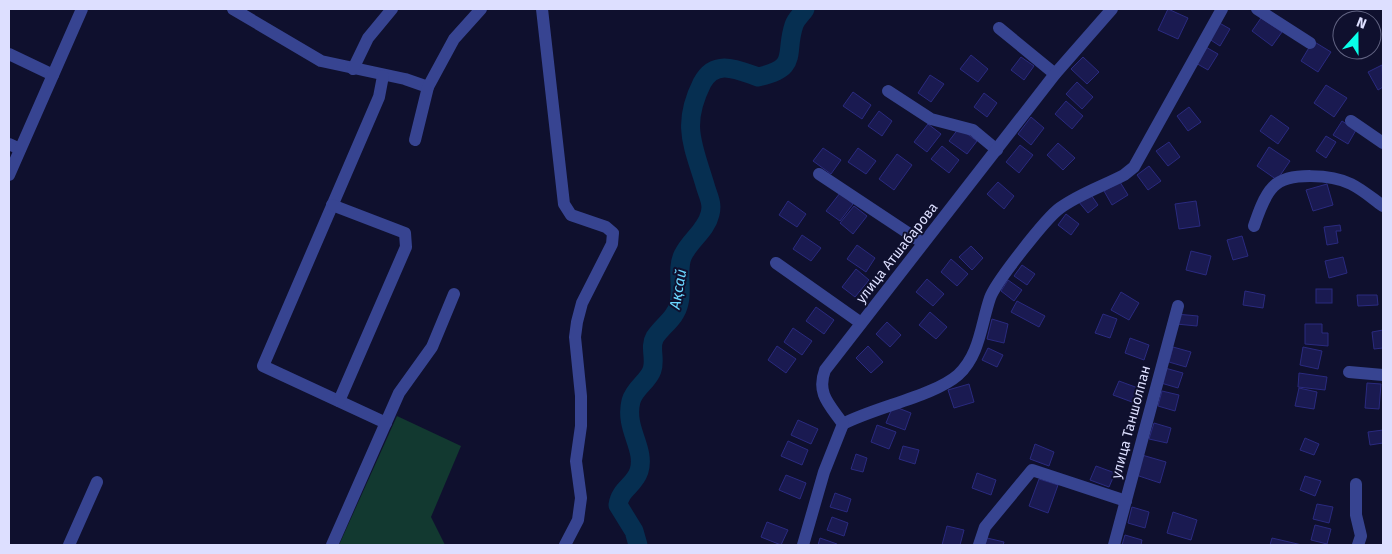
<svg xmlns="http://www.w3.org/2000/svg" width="1392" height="554" font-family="'Fira Sans',sans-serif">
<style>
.green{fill:#123930}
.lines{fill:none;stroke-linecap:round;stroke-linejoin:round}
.river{stroke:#062f51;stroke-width:19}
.building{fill:#1a1a51;stroke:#2a2a7f}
.minor{stroke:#374491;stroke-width:12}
.labels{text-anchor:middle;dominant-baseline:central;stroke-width:4;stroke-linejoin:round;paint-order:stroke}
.street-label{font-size:14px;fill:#dddfff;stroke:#0f102e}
.water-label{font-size:15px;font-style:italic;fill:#6bd7ff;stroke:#0f102e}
</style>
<rect width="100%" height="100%" fill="#0f102e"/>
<polygon class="green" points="397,416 461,446 431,517 445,545 339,545"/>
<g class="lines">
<path class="river" d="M638,545L634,531L618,505C620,489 634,486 639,471C646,448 624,429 631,401C635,387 648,382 652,370C656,359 649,347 655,337C663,325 676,318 679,303C683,288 676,269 683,255C691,239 706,231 710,214C713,203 708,196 705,185C693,145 681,125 702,83C715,58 738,70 758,77C800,68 784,54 794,25C796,19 802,14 805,9"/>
</g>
<g class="building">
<polygon points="1168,9 1188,18 1178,39 1158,30"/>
<polygon points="1261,18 1282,32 1272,46 1252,31"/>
<polygon points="1216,21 1230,29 1220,46 1206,37"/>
<polygon points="1313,41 1331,52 1318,72 1301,61"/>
<polygon points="1204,46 1218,54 1208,70 1194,62"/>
<polygon points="971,55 988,69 978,82 960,69"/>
<polygon points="1021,57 1034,66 1024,80 1011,70"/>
<polygon points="1083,57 1099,72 1087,84 1071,69"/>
<polygon points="1382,65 1383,87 1378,90 1368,72"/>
<polygon points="930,75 944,84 931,102 918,93"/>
<polygon points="1077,82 1093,97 1082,109 1066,94"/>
<polygon points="1326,85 1347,98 1334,117 1314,103"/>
<polygon points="853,92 871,105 862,119 843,106"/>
<polygon points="984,93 997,103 987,117 974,107"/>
<polygon points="1066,101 1083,116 1072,129 1055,114"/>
<polygon points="1189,107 1201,122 1188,131 1177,116"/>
<polygon points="879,111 892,121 882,136 868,126"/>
<polygon points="1271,115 1289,128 1278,144 1260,131"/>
<polygon points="1031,117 1044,128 1031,145 1018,134"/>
<polygon points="1342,121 1356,130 1348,144 1333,135"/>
<polygon points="928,124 941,134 927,152 914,142"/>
<polygon points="959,128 977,141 967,154 949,141"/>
<polygon points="1326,136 1336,142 1326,158 1316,151"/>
<polygon points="1169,142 1180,157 1168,166 1156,151"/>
<polygon points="1058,143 1075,158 1063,170 1047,155"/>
<polygon points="1020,145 1033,155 1019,173 1006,162"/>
<polygon points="942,146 959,160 949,173 931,159"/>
<polygon points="1269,147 1290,161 1277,180 1257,166"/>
<polygon points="823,148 841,160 831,174 813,161"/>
<polygon points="858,148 876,161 866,174 848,162"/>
<polygon points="897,154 912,165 894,190 879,179"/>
<polygon points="1149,166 1161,181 1148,190 1137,175"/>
<polygon points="998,182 1014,196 1004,209 987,194"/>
<polygon points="1120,182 1128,195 1112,205 1104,191"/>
<polygon points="1327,184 1333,205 1313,211 1306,190"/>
<polygon points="1089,192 1098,205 1088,213 1078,201"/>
<polygon points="840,193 853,204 840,221 826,211"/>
<polygon points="788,201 806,214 797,227 779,215"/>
<polygon points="1196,201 1200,226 1179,229 1175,204"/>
<polygon points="854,206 867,216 853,234 840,223"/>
<polygon points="1066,214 1079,224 1071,235 1058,225"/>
<polygon points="1340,225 1341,231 1336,231 1338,243 1327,245 1324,227"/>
<polygon points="802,235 821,248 811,261 793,249"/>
<polygon points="1242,236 1248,256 1233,260 1227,240"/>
<polygon points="857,245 875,258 866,272 847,259"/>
<polygon points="971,246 983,258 972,270 959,257"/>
<polygon points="1191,251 1211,256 1206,275 1186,270"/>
<polygon points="1343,257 1347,273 1329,278 1325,261"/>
<polygon points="951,259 968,274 957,286 941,272"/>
<polygon points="1022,265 1035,274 1027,285 1014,276"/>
<polygon points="856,269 869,280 855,297 842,287"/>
<polygon points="927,279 944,294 933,306 916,292"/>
<polygon points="1008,280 1022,290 1014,301 1001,291"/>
<rect x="1316" y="289" width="16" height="14"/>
<polygon points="1245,291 1265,295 1263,308 1243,305"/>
<polygon points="1121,292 1139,303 1129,320 1111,310"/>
<polygon points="1357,295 1377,295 1378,305 1358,306"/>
<polygon points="1017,301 1045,316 1039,327 1011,312"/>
<polygon points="816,307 834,320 824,334 806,321"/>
<polygon points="930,312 947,327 936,339 919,325"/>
<polygon points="1103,314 1117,319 1110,338 1095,333"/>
<polygon points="1176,314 1198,316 1197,326 1176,324"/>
<polygon points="992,319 1008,324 1004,343 987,339"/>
<polygon points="887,322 901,335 890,347 876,334"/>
<polygon points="1305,324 1322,324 1322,333 1328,333 1328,346 1305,344"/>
<polygon points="793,328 812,341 802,355 784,342"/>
<polygon points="1383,330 1383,348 1374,349 1372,332"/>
<polygon points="1130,338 1149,345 1144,360 1125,353"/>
<polygon points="777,346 796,359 786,373 768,360"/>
<polygon points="868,346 883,362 871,373 856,358"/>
<polygon points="1173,347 1191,352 1186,367 1169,362"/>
<polygon points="1303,347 1322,351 1318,369 1300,365"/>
<polygon points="988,348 1003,355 997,367 982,360"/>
<polygon points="1165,368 1183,373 1178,388 1161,383"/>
<polygon points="1299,373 1327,377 1325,390 1298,387"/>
<polygon points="1119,381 1138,388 1132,402 1113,395"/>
<polygon points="1367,383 1381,384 1379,409 1365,408"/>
<polygon points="969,384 974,402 954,408 948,390"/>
<polygon points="1299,388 1317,392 1314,409 1295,406"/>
<polygon points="1162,391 1179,395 1175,411 1158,406"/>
<polygon points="893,406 911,413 905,430 886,423"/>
<polygon points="798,420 818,429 811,444 791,435"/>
<polygon points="1154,423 1171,428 1167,443 1149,439"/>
<polygon points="877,425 896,432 889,449 871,442"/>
<polygon points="1383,430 1383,443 1370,445 1368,432"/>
<polygon points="1305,438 1319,444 1314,455 1300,450"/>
<polygon points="788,441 808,450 802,465 781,456"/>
<polygon points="1035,444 1054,452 1049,466 1030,459"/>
<polygon points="903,446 919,450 915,464 899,459"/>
<polygon points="856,454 867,458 863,472 851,469"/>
<polygon points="1142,455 1166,462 1160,483 1136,475"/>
<polygon points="1096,466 1115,473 1109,487 1090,480"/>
<polygon points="977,473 996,480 991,495 972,488"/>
<polygon points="786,475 806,483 800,499 779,490"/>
<polygon points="1305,476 1321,481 1315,496 1300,490"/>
<polygon points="1039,479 1058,485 1048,513 1029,506"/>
<polygon points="835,493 851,499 847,512 830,507"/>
<polygon points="1317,504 1333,507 1329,523 1313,519"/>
<polygon points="1132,507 1149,512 1145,528 1128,523"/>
<polygon points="1173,512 1197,520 1191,540 1167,533"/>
<polygon points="832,517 848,523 844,536 827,530"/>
<polygon points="767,522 788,530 781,545 761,537"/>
<polygon points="1315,525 1331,529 1327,544 1311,540"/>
<polygon points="947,526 964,530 960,545 942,545"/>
<polygon points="1125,535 1142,540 1141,545 1122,545"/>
<polygon points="820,538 837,544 836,545 818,545"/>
<polygon points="987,538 1004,542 1003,545 985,545"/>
<polygon points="1272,538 1302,545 1270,545"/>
</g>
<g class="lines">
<g class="minor">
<polyline points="233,9 321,61 405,79 428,87"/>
<polyline points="542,9 564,204 571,215 606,227 613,233 612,244 582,303 577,322 575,337 581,396 581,426 576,461 581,498 578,520 565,545"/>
<polyline points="1257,9 1310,43"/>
<polyline points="999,28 1055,74"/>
<polyline points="9,54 53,75"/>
<polyline points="353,69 368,38 392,9"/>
<polyline points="383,76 379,97 263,366 386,423"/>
<polyline points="888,91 931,119 973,130 997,150"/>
<polyline points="1351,121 1383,143"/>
<polyline points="415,140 428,87 454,39 481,9"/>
<polyline points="9,144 20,149"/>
<polyline points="819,174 923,243"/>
<polyline points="9,175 82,9"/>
<polyline points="332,205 405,233 406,247 339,401"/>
<path d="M1254,226C1258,214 1264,196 1273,187C1288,171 1333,175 1351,184C1363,190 1373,199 1383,206"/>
<polyline points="776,263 861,323"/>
<polyline points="1349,372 1383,375"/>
<path d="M843,424C875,407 934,396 958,375C980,355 981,324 990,298C995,283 1046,218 1060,208C1079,194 1103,186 1124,175L1134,167L1222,9"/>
<polyline points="1356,484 1356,515 1361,536 1358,545"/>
<polyline points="69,545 97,482"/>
<polyline points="332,545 399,393 432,347 454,294"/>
<path d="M803,545L824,472L843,424C830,405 816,394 825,370L1055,74L1112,9"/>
<polyline points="979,545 985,527 1032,470 1126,501"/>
<polyline points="1114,545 1178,306"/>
</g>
</g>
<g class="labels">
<g class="street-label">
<text transform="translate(897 253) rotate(-52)">улица Атшабарова</text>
<text transform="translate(1131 422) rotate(-75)">улица Таншолпан</text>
</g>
<g class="water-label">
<text transform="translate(678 289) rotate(-80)">Ақсай</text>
</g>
</g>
<rect width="1392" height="554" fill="none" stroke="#dddfff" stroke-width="20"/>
<g transform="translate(1357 35) rotate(21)"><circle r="24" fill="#0f102e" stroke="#616382"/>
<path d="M0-4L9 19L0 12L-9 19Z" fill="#09ffe9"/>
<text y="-8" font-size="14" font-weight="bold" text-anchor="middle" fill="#dddfff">N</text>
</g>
</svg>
